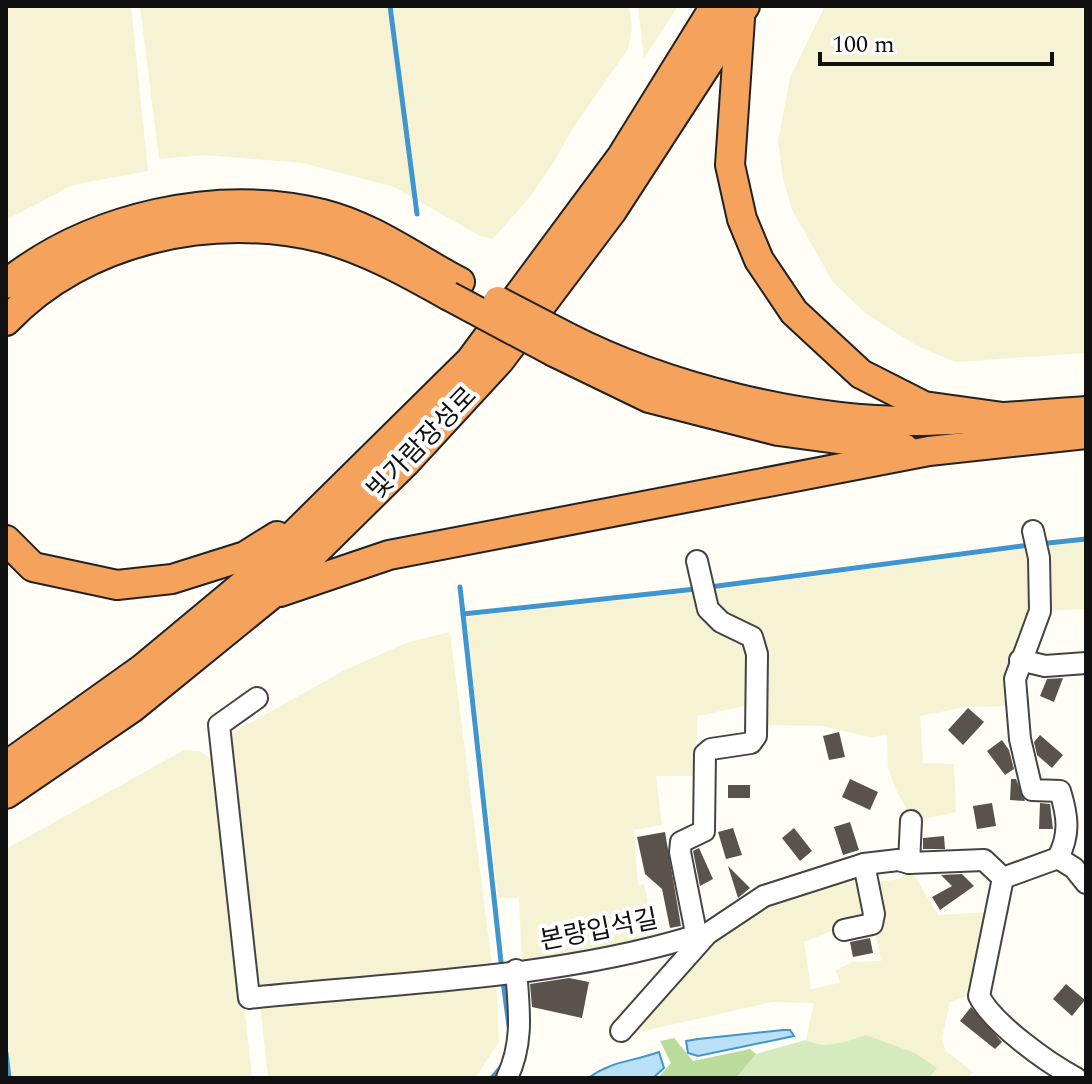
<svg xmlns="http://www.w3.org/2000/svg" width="1092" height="1084" font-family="Spectral,'Noto Sans KR',serif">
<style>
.farmland{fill:#f6f3d4}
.green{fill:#d5ebbd}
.forest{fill:#b9dc9c}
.water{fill:#b9e0f7;stroke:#3f96cf;stroke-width:2}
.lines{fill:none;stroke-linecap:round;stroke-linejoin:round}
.stream{stroke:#3f96cf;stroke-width:5}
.building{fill:#5a524d}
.minor-casing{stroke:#444;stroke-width:24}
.highway-casing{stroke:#222;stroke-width:32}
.minor{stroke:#fff;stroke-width:20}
.highway{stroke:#f5a25d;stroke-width:28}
.highway-bridge-casing{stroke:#222;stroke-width:32;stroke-linecap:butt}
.highway-bridge{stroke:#f5a25d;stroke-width:28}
.labels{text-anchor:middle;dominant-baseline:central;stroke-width:8;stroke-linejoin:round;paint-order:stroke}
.street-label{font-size:26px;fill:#111;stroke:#fff}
</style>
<rect width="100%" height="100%" fill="#fffdf5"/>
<g class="farmland">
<polygon points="6,6 131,6 148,171 73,185 6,220"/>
<polygon points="140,6 629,6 632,29 628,49 571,131 554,162 529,198 493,239 480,236 394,187 303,163 204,155 159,159"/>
<polygon points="638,6 678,6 644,58"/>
<polygon points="825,6 1086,6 1086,353 955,362 917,346 865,313 833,282 792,210 783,179 778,141 790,77"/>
<polygon points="1086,542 1086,609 1045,611 1041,547"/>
<polygon points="1033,547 1036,592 1013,706 966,707 920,716 923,763 954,764 956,812 920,820 910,815 896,790 888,768 887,735 870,737 822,726 762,725 761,649 722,617 708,591"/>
<polygon points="697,592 749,640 753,704 698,716 696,746 703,746 701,776 656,776 662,825 634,830 638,885 644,884 656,943 522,964 519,898 498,898 466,617"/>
<polygon points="450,632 492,965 263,990 254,972 225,737 345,670 406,643"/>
<polygon points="184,750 200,751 212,760 220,789 252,1078 6,1078 6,849"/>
<polygon points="911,870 938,915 989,912 977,987 967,991 967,996 950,1002 942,1037 945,1050 973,1072 967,1078 929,1078 936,1068 867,1035 837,1044 815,1044 806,1040 814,1003 772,1002 618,1037 687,958 766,900 858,871 871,915 804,942 811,989 840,983 836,970 852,962 881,961 874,928 884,925 872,883 899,879"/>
<polygon points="496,976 499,1042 475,1078 268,1078 260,1004"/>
</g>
<path class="green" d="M866,1035L915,1053L937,1068L929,1078H736L756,1054L806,1040C825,1050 847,1041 866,1035Z"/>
<polygon class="forest" points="674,1038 693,1061 750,1049 756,1054 736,1078 658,1078 671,1063 660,1041"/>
<g class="water">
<polygon points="783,1030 790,1030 794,1036 698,1056 688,1053 686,1041 698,1039"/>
<path d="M659,1052L664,1068L653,1078H588C614,1060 631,1062 659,1052Z"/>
</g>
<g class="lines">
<g class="stream">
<polyline points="390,6 417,214"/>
<polyline points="1039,544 1086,539"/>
<polyline points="460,587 463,614"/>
<polyline points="710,587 1029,545"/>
<polyline points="502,971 463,614 696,589"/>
<polyline points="503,981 509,1026"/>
<polyline points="6,1053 9,1078"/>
<polyline points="492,1078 502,1066"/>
</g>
</g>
<g class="building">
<polygon points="1063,678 1054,702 1040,696 1047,679"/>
<polygon points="968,708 984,722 963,745 948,730"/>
<polygon points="839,732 845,757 829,760 823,736"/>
<polygon points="1040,735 1063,755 1052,768 1037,755 1034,742"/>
<polygon points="1002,740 1009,750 1014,769 1005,775 987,751"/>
<polygon points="850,779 878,792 870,810 842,797"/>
<polygon points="1011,779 1016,779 1025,801 1010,800"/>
<rect x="728" y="785" width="22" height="13"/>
<polygon points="992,803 996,826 977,829 973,806"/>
<polygon points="1040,803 1050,804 1053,829 1039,829"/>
<polygon points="850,822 859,850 843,855 834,827"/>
<polygon points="733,828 742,855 726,859 718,832"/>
<polygon points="794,828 812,851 800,861 782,838"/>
<polygon points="665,832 681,926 670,928 662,889 645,874 637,837"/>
<polygon points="944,836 945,849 923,849 923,838"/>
<polygon points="699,848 713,879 700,886 693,851"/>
<polygon points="728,866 750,888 738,898"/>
<polygon points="962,874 974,886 940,910 932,897 952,886 941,875"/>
<polygon points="870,938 873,953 853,957 850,942"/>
<polygon points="569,978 589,982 582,1018 532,1007 530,984"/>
<polygon points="1066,984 1085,1000 1072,1016 1053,999"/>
<polygon points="971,1007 1002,1042 995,1049 960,1021"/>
</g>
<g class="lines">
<g class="minor-casing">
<g id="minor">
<polyline points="1020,660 1045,666 1086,663"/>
<path d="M257,698L219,725L249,998C392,983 551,979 688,938L698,943L680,852L681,842L704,831L705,754L711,749L751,743L756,736L757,654L752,637L721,622L708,609L697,561"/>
<polyline points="1058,858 1074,868 1086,883"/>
<polyline points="909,863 911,821"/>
<path d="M1003,878L979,996C993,1024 1048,1063 1076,1078"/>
<polyline points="844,930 872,924 874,914 864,864"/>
<path d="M621,1031L707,934L764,896L864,864L898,860L909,863L984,860L1003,878L1058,858C1070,834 1068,817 1060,791L1032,790L1020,739L1015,679L1040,611L1039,558L1033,531"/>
<path d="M507,1078C524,1042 519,1009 516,970"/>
</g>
</g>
<g class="highway-casing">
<g id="highway">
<polyline points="740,19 730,165 742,219 759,260 794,312 861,374 924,406 1003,417"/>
<path d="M6,284C91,216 217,188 323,214C374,227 414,258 460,282"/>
<path d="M6,321C83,239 214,211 322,238C365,249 410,274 449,296"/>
<path d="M565,336C666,388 808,423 922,421C977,420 1032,415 1086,411"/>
<polyline points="554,352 649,398 778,431 904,448"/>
<polyline points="6,540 33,567 117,585 172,579 245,556 277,536"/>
<polyline points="280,592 389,555 929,451 1086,434"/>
<polyline points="6,766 142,669 243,585 470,361 622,156 715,6"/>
<polyline points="6,794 132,708 271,595 407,461 500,360 612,211 745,6"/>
</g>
</g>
<use href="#minor" class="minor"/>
<use href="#highway" class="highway"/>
<g class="highway-bridge-casing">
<g id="highway-bridge">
<polyline points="449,296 554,352"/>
<polyline points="498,301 565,336"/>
</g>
</g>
<use href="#highway-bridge" class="highway-bridge"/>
</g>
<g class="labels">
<g class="street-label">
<text transform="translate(422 443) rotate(-46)">빛가람장성로</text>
<text transform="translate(599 930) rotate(-11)">본량입석길</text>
</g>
</g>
<rect width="1092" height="1084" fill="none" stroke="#111111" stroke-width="16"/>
<path d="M820 52v12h232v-12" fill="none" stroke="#111111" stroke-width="4"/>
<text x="832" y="52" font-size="24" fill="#111111" stroke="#ffffff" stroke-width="6" paint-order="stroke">100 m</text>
</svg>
